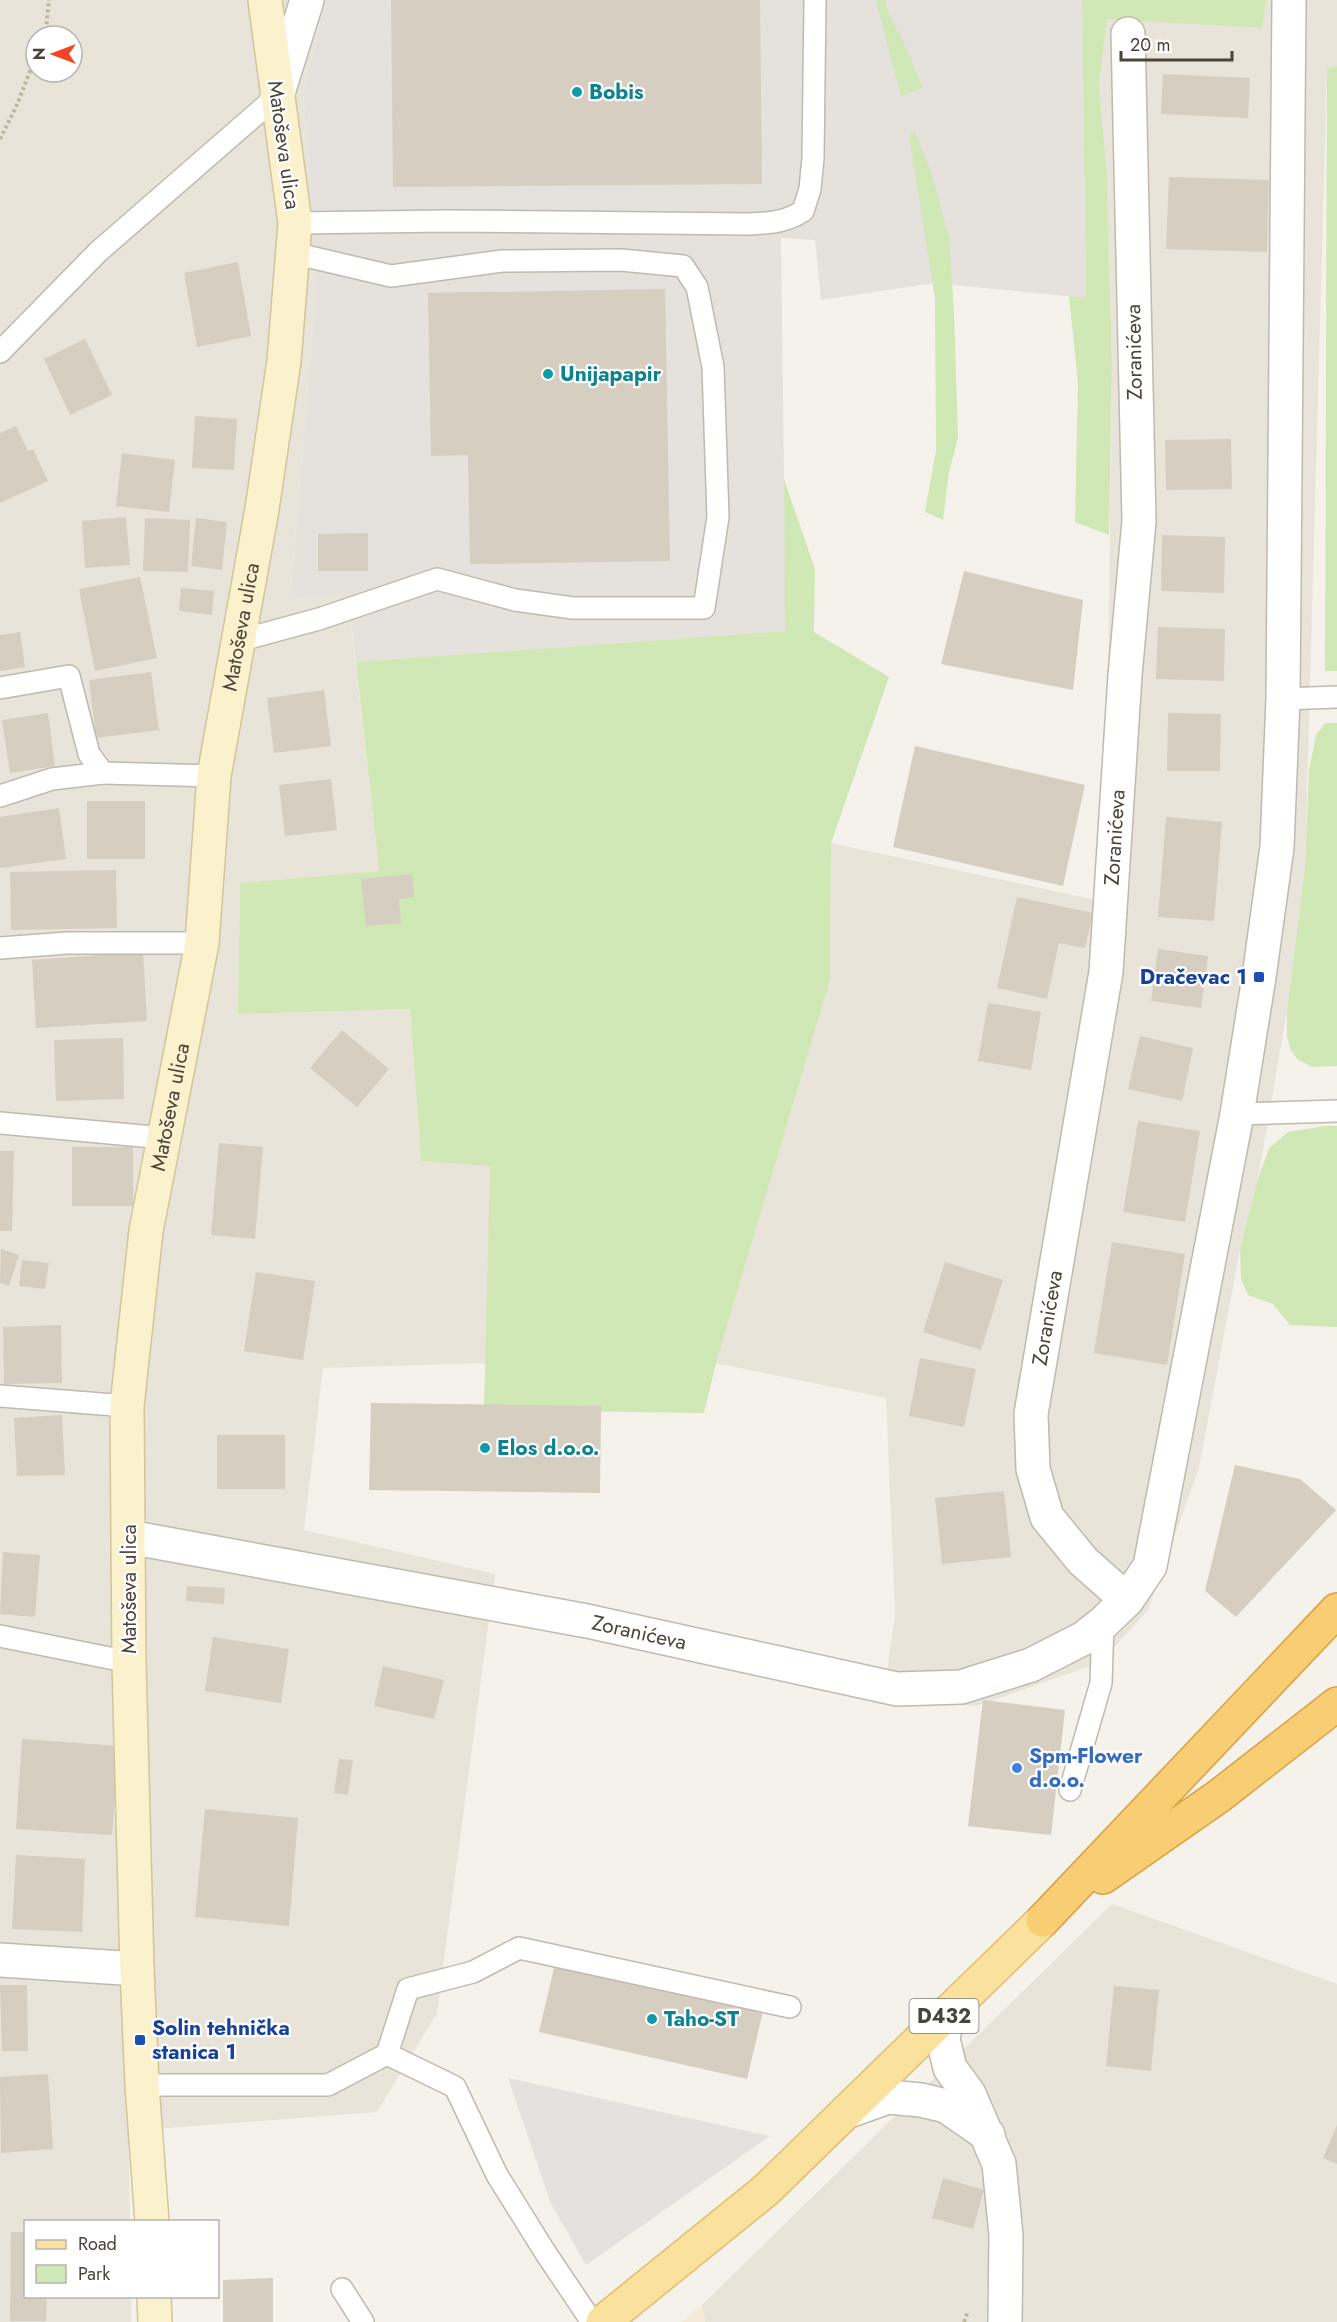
<svg xmlns="http://www.w3.org/2000/svg" width="1337" height="2322" font-family="Jost,sans-serif">
<style>
.residential{fill:#e8e4d9;fill-rule:evenodd}
.commercial{fill:#f5e9d8}
.industrial{fill:#e5e1dc}
.green{fill:#d0e7b6}
.parking{fill:#e4e2df}
.building{fill:#d6cec1}
.lines{fill:none;stroke-linecap:round;stroke-linejoin:round}
.lane-casing{stroke:#c0baae;stroke-width:24}
.street-casing{stroke:#c0baae;stroke-width:36}
.secondary-casing{stroke:#d2c59c;stroke-width:36}
.primary-casing{stroke:#e0bf6e;stroke-width:36}
.highway-casing{stroke:#d8a242;stroke-width:36}
.path{stroke:#c1b69f;stroke-width:4;stroke-dasharray:3 3;stroke-linecap:butt}
.lane{stroke:#fff;stroke-width:21}
.street{stroke:#fff;stroke-width:33}
.secondary{stroke:#fcf1cd;stroke-width:33}
.primary{stroke:#fae19e;stroke-width:33}
.highway{stroke:#f8cd73;stroke-width:33}
.culture-dot{fill:#0f9aa8;stroke:#fff;stroke-width:2}
.transit-dot{fill:#1a4fb4;stroke:#fff;stroke-width:2}
.shop-dot{fill:#3f7fe0;stroke:#fff;stroke-width:2}
.labels{text-anchor:middle;dominant-baseline:central;stroke-width:4.5;stroke-linejoin:round;paint-order:stroke}
.shield{fill:#fff;stroke:#807b74;stroke-width:1.5}
.shield-label{font-size:20px;font-weight:bold;fill:#494339}
.culture-label{font-size:21px;font-weight:bold;fill:#0d838f;stroke:#fff;text-anchor:start}
.street-label{font-size:21px;fill:#494339;stroke:#fff}
.transit-label{font-size:21px;font-weight:bold;fill:#164399;stroke:#fff;text-anchor:end}
.shop-label{font-size:21px;font-weight:bold;fill:#366cbe;stroke:#fff;text-anchor:start}
</style>
<rect width="100%" height="100%" fill="#f5f2eb"/>
<g class="residential">
<path d="M0,0H326L303,90L316,289L290,597L348,596L379,871L240,883L238,1014L410,1009L421,1161L490,1165L487,1363L323,1368L304,1530L495,1574L437,2013L377,2112L128,2131L130,2221L26,2222V2296L131,2297V2322H0ZM36,36H72V72H36Z"/>
<polygon points="1266,0 1337,0 1337,66 1327,68 1305,868 1287,1010 1258,1179 1240,1249 1199,1468 1148,1610 1101,1662 977,1706 883,1701 895,1614 886,1398 716,1363 830,980 831,843 1096,900 1107,779 1112,364 1107,176 1099,84 1107,18 1262,28"/>
<polygon points="1112,1904 1337,1984 1337,2322 705,2322 702,2305"/>
</g>
<polygon class="commercial" points="702,2305 705,2322 681,2322"/>
<polygon class="industrial" points="326,0 1082,0 1086,298 935,283 821,300 815,240 781,238 786,631 356,662 348,596 290,598 316,289 303,90"/>
<g class="green">
<polygon points="876,0 886,0 886,9 903,41 923,88 901,96"/>
<polygon points="1082,0 1266,0 1262,28 1107,19 1099,84 1107,176 1112,364 1109,535 1075,522 1078,383 1069,296 1086,298"/>
<polygon points="1337,66 1337,671 1325,671 1327,68"/>
<polygon points="915,132 931,172 949,237 954,313 958,438 949,472 943,520 925,512 936,450 935,298 909,135"/>
<polygon points="784,479 815,569 814,632 889,677 831,843 830,980 716,1363 704,1413 484,1410 490,1166 421,1161 410,1009 238,1014 240,883 379,871 356,662 785,631"/>
<polygon points="1325,723 1337,723 1337,1066 1312,1067 1297,1059 1290,1048 1287,1036 1287,1010 1305,868 1309,770 1316,735"/>
<polygon points="1325,1126 1337,1126 1337,1327 1290,1325 1273,1304 1248,1295 1241,1279 1240,1249 1258,1179 1269,1148 1288,1132"/>
</g>
<polygon class="parking" points="508,2078 770,2136 586,2265 551,2204"/>
<g class="building">
<polygon points="391,0 760,0 762,184 393,187"/>
<polygon points="1163,74 1250,78 1248,118 1161,114"/>
<polygon points="1169,177 1269,180 1267,252 1166,249"/>
<polygon points="238,262 251,336 197,347 184,273"/>
<polygon points="665,289 670,561 470,564 468,455 431,456 428,293"/>
<polygon points="85,339 112,395 70,415 44,359"/>
<polygon points="195,416 237,419 234,470 192,468"/>
<polygon points="16,426 28,451 33,449 48,481 0,503 0,433"/>
<polygon points="1231,439 1232,489 1166,490 1165,440"/>
<polygon points="122,453 175,460 169,512 116,506"/>
<polygon points="126,517 130,565 85,568 82,521"/>
<polygon points="145,518 190,520 188,572 143,571"/>
<polygon points="196,518 227,522 222,570 191,566"/>
<polygon points="368,533 368,571 318,571 318,534"/>
<polygon points="1162,535 1225,537 1224,593 1161,591"/>
<polygon points="964,571 1083,600 1073,690 941,664"/>
<polygon points="140,577 157,658 95,671 79,589"/>
<polygon points="181,588 214,591 212,615 179,611"/>
<polygon points="1158,627 1225,629 1224,681 1156,679"/>
<polygon points="20,632 25,667 0,671 0,635"/>
<polygon points="151,672 159,730 96,738 89,680"/>
<polygon points="324,690 331,746 274,753 267,698"/>
<polygon points="48,713 55,766 10,773 2,720"/>
<polygon points="1168,713 1221,714 1220,771 1167,771"/>
<polygon points="915,746 1085,785 1063,886 893,847"/>
<polygon points="331,779 337,830 285,836 279,785"/>
<rect x="87" y="801" width="58" height="58"/>
<polygon points="59,808 66,859 0,868 0,817"/>
<polygon points="1166,817 1222,822 1214,921 1158,917"/>
<polygon points="116,870 117,928 11,930 10,872"/>
<polygon points="412,874 414,897 399,899 401,923 366,926 361,879"/>
<polygon points="1017,897 1093,913 1085,948 1059,943 1047,999 997,988"/>
<polygon points="1158,949 1208,956 1201,1008 1151,1001"/>
<polygon points="143,952 147,1021 36,1028 32,960"/>
<polygon points="988,1003 1041,1012 1031,1070 978,1061"/>
<polygon points="342,1030 389,1069 357,1107 310,1068"/>
<polygon points="1140,1036 1193,1048 1182,1101 1128,1089"/>
<polygon points="123,1038 124,1099 56,1101 54,1040"/>
<polygon points="1138,1121 1200,1131 1185,1222 1123,1212"/>
<polygon points="219,1143 263,1147 255,1239 211,1235"/>
<rect x="72" y="1147" width="61" height="59"/>
<polygon points="0,1151 14,1151 12,1231 0,1231"/>
<polygon points="1112,1242 1185,1254 1167,1365 1094,1353"/>
<polygon points="1,1249 19,1255 9,1286 0,1283"/>
<polygon points="22,1260 49,1263 45,1289 19,1286"/>
<polygon points="945,1262 1003,1280 981,1350 923,1332"/>
<polygon points="256,1272 315,1281 303,1360 244,1351"/>
<polygon points="61,1325 62,1383 4,1384 3,1327"/>
<polygon points="920,1358 976,1369 964,1427 909,1416"/>
<polygon points="371,1403 601,1406 600,1493 369,1490"/>
<polygon points="62,1415 65,1475 17,1476 14,1418"/>
<rect x="217" y="1435" width="68" height="54"/>
<polygon points="1235,1465 1300,1479 1336,1510 1236,1617 1205,1591"/>
<polygon points="1004,1491 1011,1557 942,1564 935,1498"/>
<polygon points="3,1552 40,1555 35,1617 0,1614"/>
<polygon points="187,1586 225,1588 224,1604 186,1601"/>
<polygon points="213,1637 289,1649 281,1703 205,1691"/>
<polygon points="383,1666 444,1680 434,1719 374,1706"/>
<polygon points="983,1700 1065,1710 1051,1835 968,1826"/>
<polygon points="22,1739 119,1746 112,1835 16,1829"/>
<polygon points="339,1759 353,1760 348,1795 334,1793"/>
<polygon points="205,1809 298,1818 289,1926 195,1917"/>
<polygon points="16,1855 85,1859 82,1932 12,1929"/>
<polygon points="556,1959 764,2007 747,2079 539,2032"/>
<polygon points="0,1985 27,1985 28,2051 2,2051"/>
<polygon points="1114,1986 1159,1990 1151,2071 1106,2066"/>
<polygon points="48,2074 53,2149 1,2153 0,2077"/>
<polygon points="1337,2125 1337,2164 1323,2158"/>
<polygon points="943,2178 984,2190 973,2229 932,2218"/>
<polygon points="11,2232 26,2232 26,2296 47,2296 46,2321 10,2321"/>
<polygon points="273,2278 273,2322 223,2322 223,2280"/>
</g>
<g class="lines">
<g class="lane-casing">
<g id="lane">
<path d="M295,223L448,221L750,224C770,223 786,222 803,211L810,189L813,158L815,0"/>
<polyline points="0,352 98,252 277,96"/>
<polyline points="238,641 319,619 437,579 515,600 573,608 704,608 718,517 713,367 697,287 683,266 621,260 502,261 391,276 293,253"/>
<polyline points="0,688 69,676 89,754 103,773 214,776"/>
<polyline points="1283,699 1337,697"/>
<polyline points="0,796 52,779 103,773"/>
<polyline points="0,948 67,943 202,943"/>
<polyline points="1237,1114 1337,1111"/>
<polyline points="0,1123 164,1138"/>
<polyline points="0,1396 127,1406"/>
<polyline points="0,1636 129,1662"/>
<polyline points="1070,1790 1101,1683 1103,1623"/>
<polyline points="142,2085 328,2085 387,2054"/>
<polyline points="342,2289 363,2322"/>
<polyline points="592,2322 545,2252 497,2175 455,2087 387,2054 408,1989 473,1972 519,1948 790,2007"/>
</g>
</g>
<g class="street-casing">
<g id="street">
<polyline points="277,96 307,0"/>
<path id="s1" d="M129,1537L587,1621L897,1689L961,1687L1031,1665L1084,1638L1103,1623L1127,1600L1150,1566L1237,1114L1259,977L1277,847L1283,699L1289,0"/>
<path id="s2" d="M1127,1600L1083,1561L1047,1517L1033,1469L1031,1414L1106,972L1125,675L1139,521L1128,34"/>
<polyline points="0,1960 137,1969"/>
<polyline points="948,2012 943,2039 950,2068 969,2094 999,2164 1006,2235 1005,2322"/>
<polyline points="846,2112 888,2097 921,2100 946,2106 988,2135"/>
</g>
</g>
<g class="secondary-casing">
<g id="secondary">
<path id="s3" d="M152,2222L142,2085L137,1969L129,1662L127,1406L146,1231L202,943L214,776L262,509L284,361L295,223L265,0"/>
<polyline points="154,2296 155,2322"/>
</g>
</g>
<g class="primary-casing">
<polyline id="primary" points="603,2322 766,2190 1043,1920"/>
</g>
<g class="highway-casing">
<g id="highway">
<polyline points="1103,1877 1219,1796 1337,1704"/>
<polyline points="1043,1920 1337,1610"/>
</g>
</g>
<g class="path">
<polyline points="44,36 46,29 49,0"/>
<polyline points="0,139 16,107 36,56"/>
<polyline points="964,2322 968,2311"/>
</g>
<use href="#lane" class="lane"/>
<use href="#street" class="street"/>
<use href="#secondary" class="secondary"/>
<use href="#primary" class="primary"/>
<use href="#highway" class="highway"/>
</g>
<g class="culture-dot">
<circle cx="577" cy="92" r="6"/>
<circle cx="548" cy="374" r="6"/>
<circle cx="485" cy="1448" r="6"/>
<circle cx="652" cy="2019" r="6"/>
</g>
<g class="transit-dot">
<rect x="1253" y="971" width="12" height="12" rx="3"/>
<rect x="134" y="2034" width="12" height="12" rx="3"/>
</g>
<circle class="shop-dot" cx="1017" cy="1768" r="6"/>
<g class="labels">
<rect class="shield" x="909.5" y="1999" width="69" height="34" rx="4.5"/>
<g class="shield-label">
<text x="944" y="2016">D432</text>
</g>
<g class="culture-label">
<text x="589" y="92">Bobis</text>
<text x="560" y="374">Unijapapir</text>
<text x="497" y="1448">Elos d.o.o.</text>
<text x="664" y="2019">Taho-ST</text>
</g>
<g class="street-label">
<text transform="translate(284 145) rotate(82)">Matoševa ulica</text>
<text transform="translate(1134 352) rotate(-91)">Zoranićeva</text>
<text stroke="none"><textPath href="#s3" startOffset="1605">Matoševa ulica</textPath></text>
<text stroke="none"><textPath href="#s2" startOffset="804">Zoranićeva</textPath></text>
<text stroke="none"><textPath href="#s3" startOffset="1119">Matoševa ulica</textPath></text>
<text stroke="none"><textPath href="#s2" startOffset="318">Zoranićeva</textPath></text>
<text transform="translate(129 1589) rotate(-90)">Matoševa ulica</text>
<text stroke="none"><textPath href="#s1" startOffset="519">Zoranićeva</textPath></text>
</g>
<g class="transit-label">
<text x="1247" y="977">Dračevac 1</text>
<text x="152" y="2028" text-anchor="start">Solin tehnička<tspan x="152" dy="24">stanica 1</tspan></text>
</g>
<g class="shop-label">
<text x="1029" y="1756">Spm-Flower<tspan x="1029" dy="24">d.o.o.</tspan></text>
</g>
</g>
<rect x="24" y="2220" width="195" height="78" fill="#ffffff" stroke="#b6b4b0" stroke-width="1.5"/>
<rect x="36" y="2240" width="30" height="9" fill="#fae19e" stroke="#b6b4b0" stroke-width="1.5"/>
<text x="78" y="2250" font-size="18" fill="#494339">Road</text>
<rect x="36" y="2265" width="30" height="18" fill="#d0e7b6" stroke="#b6b4b0" stroke-width="1.5"/>
<text x="78" y="2280" font-size="18" fill="#494339">Park</text>
<g transform="translate(54 54) rotate(270)"><circle r="28" fill="#ffffff" stroke="#b6b4b0" stroke-width="1.5"/>
<path d="M0-4.5L10 22L0 15L-10 22Z" fill="#f14625"/>
<text y="-9" font-size="16" font-weight="bold" text-anchor="middle" fill="#494339">N</text>
</g>
<path d="M1121 51v9h111v-9" fill="none" stroke="#494339" stroke-width="3"/>
<text x="1130" y="51" font-size="18" fill="#494339" stroke="#ffffff" stroke-width="4.5" paint-order="stroke">20 m</text>
</svg>
